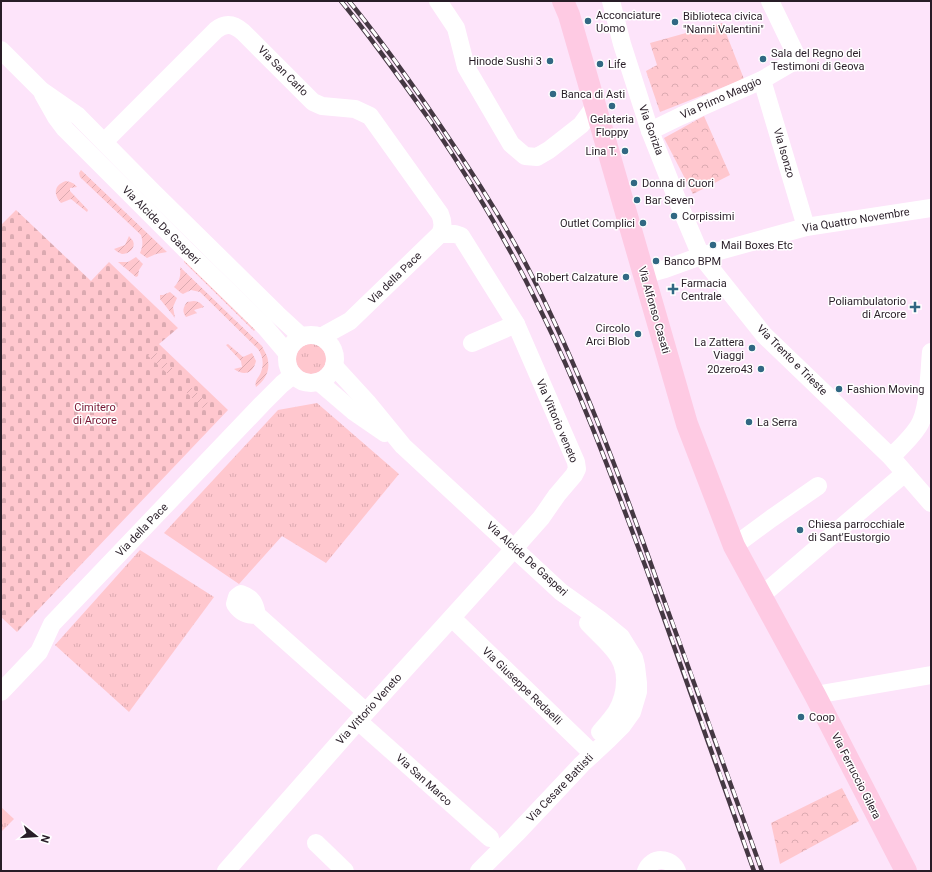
<svg xmlns="http://www.w3.org/2000/svg" width="932" height="872" font-family="Roboto,sans-serif">
<style>
.grass{fill:url(#grass-tufts)}
.cemetery{fill:url(#cemetery-stones)}
.park{fill:url(#park-crowns)}
.garden{fill:url(#garden-furrows)}
.lines{fill:none;stroke-linecap:round;stroke-linejoin:round}
.minor{stroke:#fff;stroke-width:18}
.major{stroke:#fecae3;stroke-width:22}
.rail-casing{stroke:#453843;stroke-width:4.5}
.rail{stroke:#fff;stroke-width:3;stroke-dasharray:9;stroke-linecap:butt}
.poi-dot{fill:#316883;stroke:#fff;stroke-width:1.5}
.labels{text-anchor:middle;dominant-baseline:central;stroke-width:3;stroke-linejoin:round;paint-order:stroke}
.poi-label{font-size:11px;fill:#281d27;stroke:#fff;text-anchor:start}
.street-label{font-size:11px;fill:#281d27;stroke:#fff}
.park-label{font-size:11px;fill:#781633;stroke:#fff}
</style>
<defs>
<pattern id="grass-tufts" width="24" height="20" patternUnits="userSpaceOnUse"><rect width="24" height="20" fill="#ffc7ce"/><path d="M3 7l-1-3M5 7V3M7 7l1-3M15 17l-1-3M17 17v-4M19 17l1-3" fill="none" stroke="#dbaab1"/></pattern>
<pattern id="cemetery-stones" width="16" height="16" patternUnits="userSpaceOnUse"><rect width="16" height="16" fill="#ffc7ce"/><path d="M2 7V4a2 2 0 0 1 4 0v3zM10 15v-3a2 2 0 0 1 4 0v3z" fill="#dbaab1"/></pattern>
<pattern id="park-crowns" width="20" height="18" patternUnits="userSpaceOnUse"><rect width="20" height="18" fill="#ffc7ce"/><path d="M2 6a3 3 0 1 1 6 0M12 15a3 3 0 1 1 6 0" fill="none" stroke="#dbaab1"/></pattern>
<pattern id="garden-furrows" width="10" height="10" patternUnits="userSpaceOnUse"><rect width="10" height="10" fill="#ffc7ce"/><path d="M-1 1l2-2M0 10L10 0M9 11l2-2" fill="none" stroke="#dbaab1"/></pattern>
</defs>
<rect width="100%" height="100%" fill="#fde4fa"/>
<g class="grass">
<circle cx="311" cy="359" r="15"/>
<polygon points="317,403 399,474 326,563 282,536 239,584 164,533 278,410"/>
<polygon points="140,550 214,597 129,712 55,645"/>
<polygon points="1,807 14,819 1,832"/>
</g>
<polygon class="cemetery" points="16,210 91,281 109,262 178,328 159,344 228,410 17,632 1,617 1,225"/>
<g class="park">
<polygon points="722,23 744,79 660,112 646,71 657,65 650,43"/>
<polygon points="704,116 730,175 693,194 664,138"/>
<polygon points="842,788 859,821 780,864 771,823"/>
</g>
<g class="garden">
<path d="M81,170L167,252L156,254L147,258L140,253C143,246 143,242 141,235L80,177L79,173Z"/>
<path d="M66,181C71,182 74,183 77,187L70,188V191L88,210L87,212L71,199L61,203C53,194 54,185 66,181Z"/>
<path d="M129,236C130,238 132,239 133,241C136,248 129,254 122,254C119,253 116,251 114,249L125,245Z"/>
<polygon points="136,257 143,264 139,270 138,276 136,277 118,262 128,262"/>
<polygon points="184,258 258,326 254,331 184,262"/>
<path d="M180,267L262,346C264,351 268,356 268,361C270,372 264,381 256,387C254,380 259,378 261,372C264,364 263,356 258,349L200,292L191,290L183,294L181,293L174,287C180,282 181,274 180,267Z"/>
<polygon points="170,292 177,298 173,307 175,318 160,299 160,295 163,295"/>
<path d="M194,301C198,301 201,303 204,307L194,310L197,313L186,317C182,311 183,308 187,302Z"/>
<path d="M228,344L243,357L252,353L256,361C253,374 244,376 234,369L242,367L241,361L226,345Z"/>
<polygon points="153,350 173,369 168,374 148,356"/>
<polygon points="189,385 210,405 205,410 184,390 187,386"/>
</g>
<g class="lines">
<g class="minor">
<polyline points="438,1 456,28 466,67 511,144 525,156 537,157 549,150 581,125 595,106"/>
<polyline points="611,1 622,44 650,131 679,204 701,256 764,335 891,457 931,503"/>
<polyline points="1,50 42,91 78,116 153,192 277,314 302,337"/>
<polyline points="762,80 806,227"/>
<polyline points="43,94 56,117 65,129 185,249 265,327 287,353"/>
<polyline points="650,131 681,116 762,80 798,59 770,1"/>
<path d="M104,142L216,30C226,22 234,24 243,32L313,102L322,106L355,109L370,116L440,214C443,221 444,227 440,234L350,321L321,337"/>
<polyline points="643,275 665,269 701,256 806,227 931,208"/>
<circle cx="311" cy="359" r="24"/>
<polyline points="472,343 516,324"/>
<polyline points="334,366 367,402 403,446 561,592 599,619 621,637 629,650 634,658 636,666 638,683 638,692 632,712 622,726 608,740 582,764 516,834 479,871"/>
<polyline points="319,382 353,411 385,433"/>
<path d="M891,457C900,448 911,438 918,427C929,411 929,372 931,352"/>
<polyline points="734,546 772,518 818,486"/>
<polyline points="761,596 905,473"/>
<path d="M257,615C247,615 241,613 235,604L237,597L241,594C253,598 255,604 257,615L366,712"/>
<polyline points="452,618 593,754"/>
<path d="M588,623C598,634 611,644 619,657C630,676 625,702 612,718C608,723 604,728 600,732"/>
<polyline points="1,692 39,652 52,624 262,404 282,384 293,375"/>
<polyline points="815,695 931,675"/>
<polyline points="358,721 490,838"/>
<polyline points="316,843 345,871"/>
<polyline points="226,871 358,721 503,561 541,518 557,495 574,475 577,469 576,462 516,324 461,236 455,234 440,234"/>
<path d="M646,871C652,856 671,857 677,871"/>
</g>
<polyline class="major" points="563,1 569,15 687,424 734,546 815,695 906,871"/>
<g class="rail-casing">
<g id="rail">
<path d="M341,1C373,40 402,81 431,122C471,181 508,243 539,307C581,392 613,480 646,568C683,669 719,770 754,871"/>
<path d="M349,1C377,35 402,70 427,106C464,160 500,214 530,272C580,370 619,474 656,578C692,675 727,773 762,871"/>
</g>
</g>
<use href="#rail" class="rail"/>
</g>
<g class="poi-dot">
<circle cx="588" cy="21" r="4"/>
<circle cx="675" cy="22" r="4"/>
<circle cx="763" cy="59" r="4"/>
<circle cx="550" cy="61" r="4"/>
<circle cx="600" cy="64" r="4"/>
<circle cx="553" cy="94" r="4"/>
<circle cx="612" cy="106" r="4"/>
<circle cx="625" cy="151" r="4"/>
<circle cx="634" cy="183" r="4"/>
<circle cx="637" cy="200" r="4"/>
<circle cx="674" cy="216" r="4"/>
<circle cx="643" cy="223" r="4"/>
<circle cx="713" cy="245" r="4"/>
<circle cx="656" cy="261" r="4"/>
<circle cx="626" cy="277" r="4"/>
<path d="M671 283h4v4h4v4h-4v4h-4v-4h-4v-4h4z"/>
<path d="M913 301h4v4h4v4h-4v4h-4v-4h-4v-4h4z"/>
<circle cx="638" cy="334" r="4"/>
<circle cx="752" cy="348" r="4"/>
<circle cx="761" cy="369" r="4"/>
<circle cx="839" cy="389" r="4"/>
<circle cx="749" cy="422" r="4"/>
<circle cx="800" cy="530" r="4"/>
<circle cx="801" cy="717" r="4"/>
</g>
<g class="labels">
<g class="poi-label">
<text x="596" y="15">Acconciature<tspan x="596" dy="13">Uomo</tspan></text>
<text x="683" y="16">Biblioteca civica<tspan x="683" dy="13">"Nanni Valentini"</tspan></text>
<text x="771" y="53">Sala del Regno dei<tspan x="771" dy="13">Testimoni di Geova</tspan></text>
<text x="542" y="61" text-anchor="end">Hinode Sushi 3</text>
<text x="608" y="64">Life</text>
<text x="561" y="94">Banca di Asti</text>
<text x="612" y="119" text-anchor="middle">Gelateria<tspan x="612" dy="13">Floppy</tspan></text>
<text x="617" y="151" text-anchor="end">Lina T.</text>
<text x="642" y="183">Donna di Cuori</text>
<text x="645" y="200">Bar Seven</text>
<text x="682" y="216">Corpissimi</text>
<text x="635" y="223" text-anchor="end">Outlet Complici</text>
<text x="721" y="245">Mail Boxes Etc</text>
<text x="664" y="261">Banco BPM</text>
<text x="618" y="277" text-anchor="end">Robert Calzature</text>
<text x="681" y="283">Farmacia<tspan x="681" dy="13">Centrale</tspan></text>
<text x="906" y="301" text-anchor="end">Poliambulatorio<tspan x="906" dy="13">di Arcore</tspan></text>
<text x="630" y="328" text-anchor="end">Circolo<tspan x="630" dy="13">Arci Blob</tspan></text>
<text x="744" y="342" text-anchor="end">La Zattera<tspan x="744" dy="13">Viaggi</tspan></text>
<text x="753" y="369" text-anchor="end">20zero43</text>
<text x="847" y="389">Fashion Moving</text>
<text x="757" y="422">La Serra</text>
<text x="808" y="524">Chiesa parrocchiale<tspan x="808" dy="13">di Sant'Eustorgio</tspan></text>
<text x="809" y="717">Coop</text>
</g>
<g class="street-label">
<text transform="translate(283 71) rotate(45)">Via San Carlo</text>
<text transform="translate(721 98) rotate(-24)">Via Primo Maggio</text>
<text transform="translate(651 130) rotate(70)">Via Gorizia</text>
<text transform="translate(784 153) rotate(74)">Via Isonzo</text>
<text transform="translate(856 220) rotate(-9)">Via Quattro Novembre</text>
<text transform="translate(161 225) rotate(45)">Via Alcide De Gasperi</text>
<text transform="translate(395 278) rotate(-44)">Via della Pace</text>
<text transform="translate(654 310) rotate(74)">Via Alfonso Casati</text>
<text transform="translate(792 360) rotate(45)">Via Trento e Trieste</text>
<text transform="translate(557 421) rotate(67)">Via Vittorio veneto</text>
<text transform="translate(142 530) rotate(-46)">Via della Pace</text>
<text transform="translate(527 559) rotate(42)">Via Alcide De Gasperi</text>
<text transform="translate(522 686) rotate(44)">Via Giuseppe Redaelli</text>
<text transform="translate(369 709) rotate(-48)">Via Vittorio Veneto</text>
<text transform="translate(856 776) rotate(63)">Via Ferruccio Gilera</text>
<text transform="translate(424 780) rotate(42)">Via San Marco</text>
<text transform="translate(560 788) rotate(-46)">Via Cesare Battisti</text>
</g>
<g class="park-label">
<text x="95" y="407">Cimitero<tspan x="95" dy="13">di Arcore</tspan></text>
</g>
</g>
<rect width="932" height="872" fill="none" stroke="#281d27" stroke-width="4"/>
<g transform="translate(36 836) rotate(107)" stroke="#ffffff" stroke-width="3" paint-order="stroke">
<path d="M0-3L7 15L0 10L-7 15Z" fill="#281d27"/>
<text y="-6" font-size="11" font-weight="bold" text-anchor="middle" fill="#281d27">N</text>
</g>
</svg>
